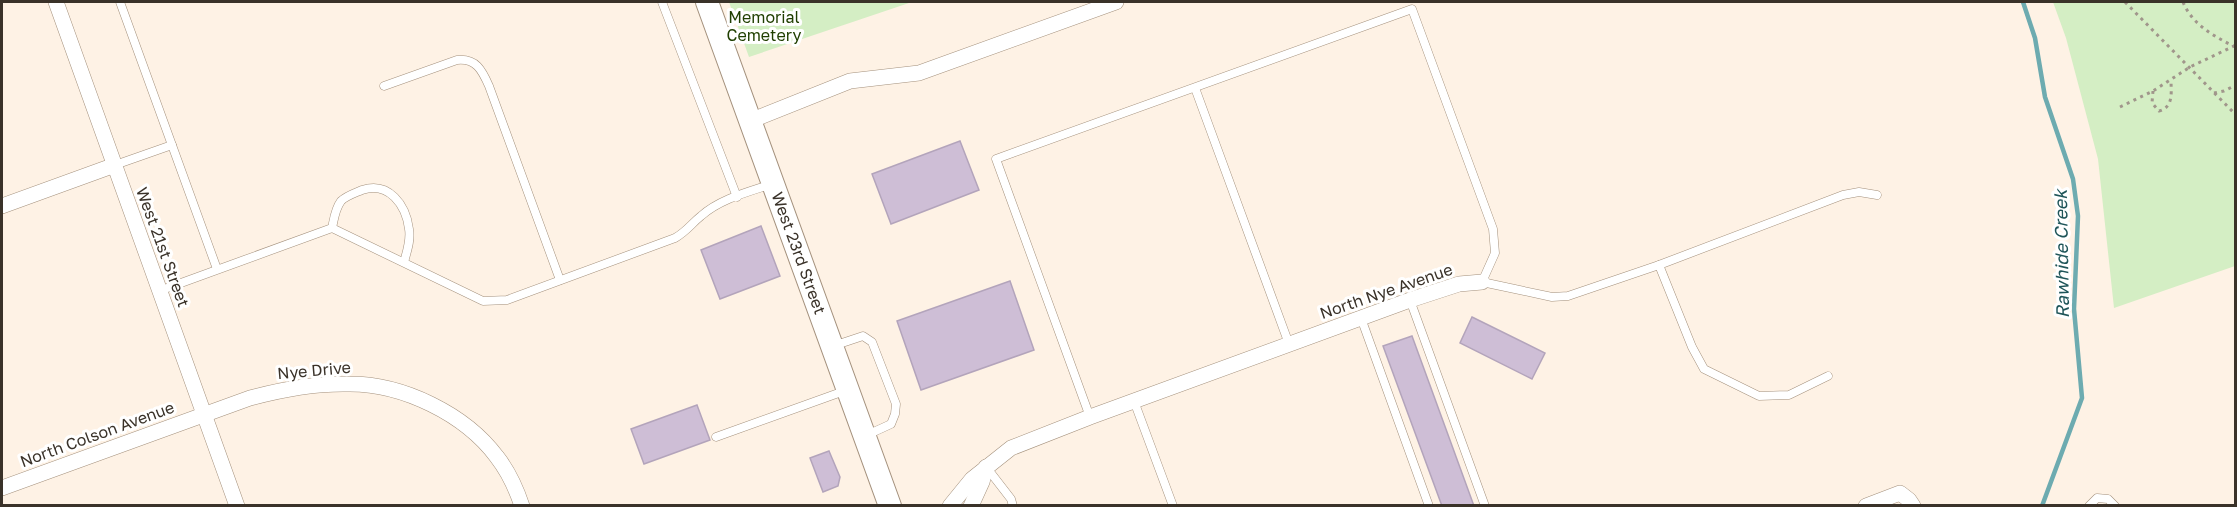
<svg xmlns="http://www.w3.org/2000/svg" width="2237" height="507" font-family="'Golos Text',sans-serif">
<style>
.green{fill:#d4eec4}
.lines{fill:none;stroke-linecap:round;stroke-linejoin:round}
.stream{stroke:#6dabb0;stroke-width:4.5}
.building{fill:#cebed6;stroke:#b3a4bb;stroke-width:1.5}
.lane-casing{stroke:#a4917d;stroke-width:9}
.street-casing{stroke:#a4917d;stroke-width:16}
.secondary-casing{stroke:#a4917d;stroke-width:24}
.path{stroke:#a0968b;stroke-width:3;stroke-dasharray:3 4.5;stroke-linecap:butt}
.lane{stroke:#fff;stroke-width:8}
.street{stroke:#fff;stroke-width:15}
.secondary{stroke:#fff;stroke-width:22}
.labels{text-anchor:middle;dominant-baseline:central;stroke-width:6;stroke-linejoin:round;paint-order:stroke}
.park-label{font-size:16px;fill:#203f01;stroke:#fff}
.street-label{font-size:16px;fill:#3a3229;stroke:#fff}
.water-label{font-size:18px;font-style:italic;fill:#1f5559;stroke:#fff}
</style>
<rect width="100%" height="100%" fill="#fef2e5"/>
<g class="green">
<polygon points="729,2 912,2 749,57"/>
<polygon points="2053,2 2235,2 2235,266 2114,308 2098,159 2066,38"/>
</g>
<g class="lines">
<polyline class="stream" points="2023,2 2035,38 2045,97 2073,179 2078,216 2074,309 2082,398 2042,506"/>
</g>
<g class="building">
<polygon points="960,141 979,190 891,224 872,174"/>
<polygon points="761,226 780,276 720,299 701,250"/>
<polygon points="1010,281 1034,350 921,390 897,321"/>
<polygon points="1472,317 1545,353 1532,379 1460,343"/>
<polygon points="1412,336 1474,506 1442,506 1383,346"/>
<polygon points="697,405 710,440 644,464 631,429"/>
<polygon points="829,451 840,477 838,486 823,492 810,458"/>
</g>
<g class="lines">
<g class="lane-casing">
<g id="lane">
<polyline points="120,2 217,269"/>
<polyline points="662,2 737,197"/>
<path d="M384,86L457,60C476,58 482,70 489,86L560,280"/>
<polyline points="1195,88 1289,344"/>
<polyline points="115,165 172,145"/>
<path d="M332,228C334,219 335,209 341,201C346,196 355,193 362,190C389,181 406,205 409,229C411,240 407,251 404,262"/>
<polyline points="1659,265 1692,347 1704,369 1759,396 1789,395 1828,376"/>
<path d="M159,291L332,228L483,301L507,300L675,238C687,231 691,224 701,216C720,199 748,192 772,184"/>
<polyline points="1410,300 1485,506"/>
<polyline points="1361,318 1429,506"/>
<polyline points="833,346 863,336 872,342 896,404 895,414 891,424 867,435"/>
<polyline points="1134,401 1173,506"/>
<polyline points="1090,417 996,159 1412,9 1493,229 1495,253 1482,282 1552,297 1568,296 1659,265 1843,195 1859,192 1877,195"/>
<polyline points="716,437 847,390"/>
<polyline points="987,468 1011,499 1013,506"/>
<polyline points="2089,506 2097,498 2108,499 2115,506"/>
</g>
</g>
<g class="street-casing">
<g id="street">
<polyline points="56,2 237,506"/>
<polyline points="750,121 850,81 919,73 1116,2"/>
<polyline points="2,206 115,165"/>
<path d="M2,488L250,398C283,389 316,383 350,384C403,384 465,414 497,457C508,471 516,488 522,506"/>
<polyline points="950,506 972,479 1011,448 1090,417 1410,300 1459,284 1482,282"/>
<polyline points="971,506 982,482 986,467"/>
<polyline points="1866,506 1900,493 1909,500 1913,506"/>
</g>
</g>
<g class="secondary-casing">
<polyline id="secondary" points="707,2 890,506"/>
</g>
<g class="path">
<polyline points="2125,2 2236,115"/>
<path d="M2183,2C2192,24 2212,35 2233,46"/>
<path d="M2153,91L2152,103L2159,111C2174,107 2171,92 2171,80"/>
<polyline points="2214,93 2224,91 2236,85"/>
<polyline points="2120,107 2153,91 2190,67 2236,45"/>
</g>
<use href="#lane" class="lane"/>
<use href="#street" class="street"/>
<use href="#secondary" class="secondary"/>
</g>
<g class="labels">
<g class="park-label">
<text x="764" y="17">Memorial<tspan x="764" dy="18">Cemetery</tspan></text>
</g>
<g class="street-label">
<text transform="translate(163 247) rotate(70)">West 21st Street</text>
<text transform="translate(799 253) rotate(70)">West 23rd Street</text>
<text transform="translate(1386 291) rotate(-19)">North Nye Avenue</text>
<text transform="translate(314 370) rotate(-5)">Nye Drive</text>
<text transform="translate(97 434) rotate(-20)">North Colson Avenue</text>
</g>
<g class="water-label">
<text transform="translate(2061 254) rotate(-91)">Rawhide Creek</text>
</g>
</g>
<rect width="2237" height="507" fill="none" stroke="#3a3229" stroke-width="6"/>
</svg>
